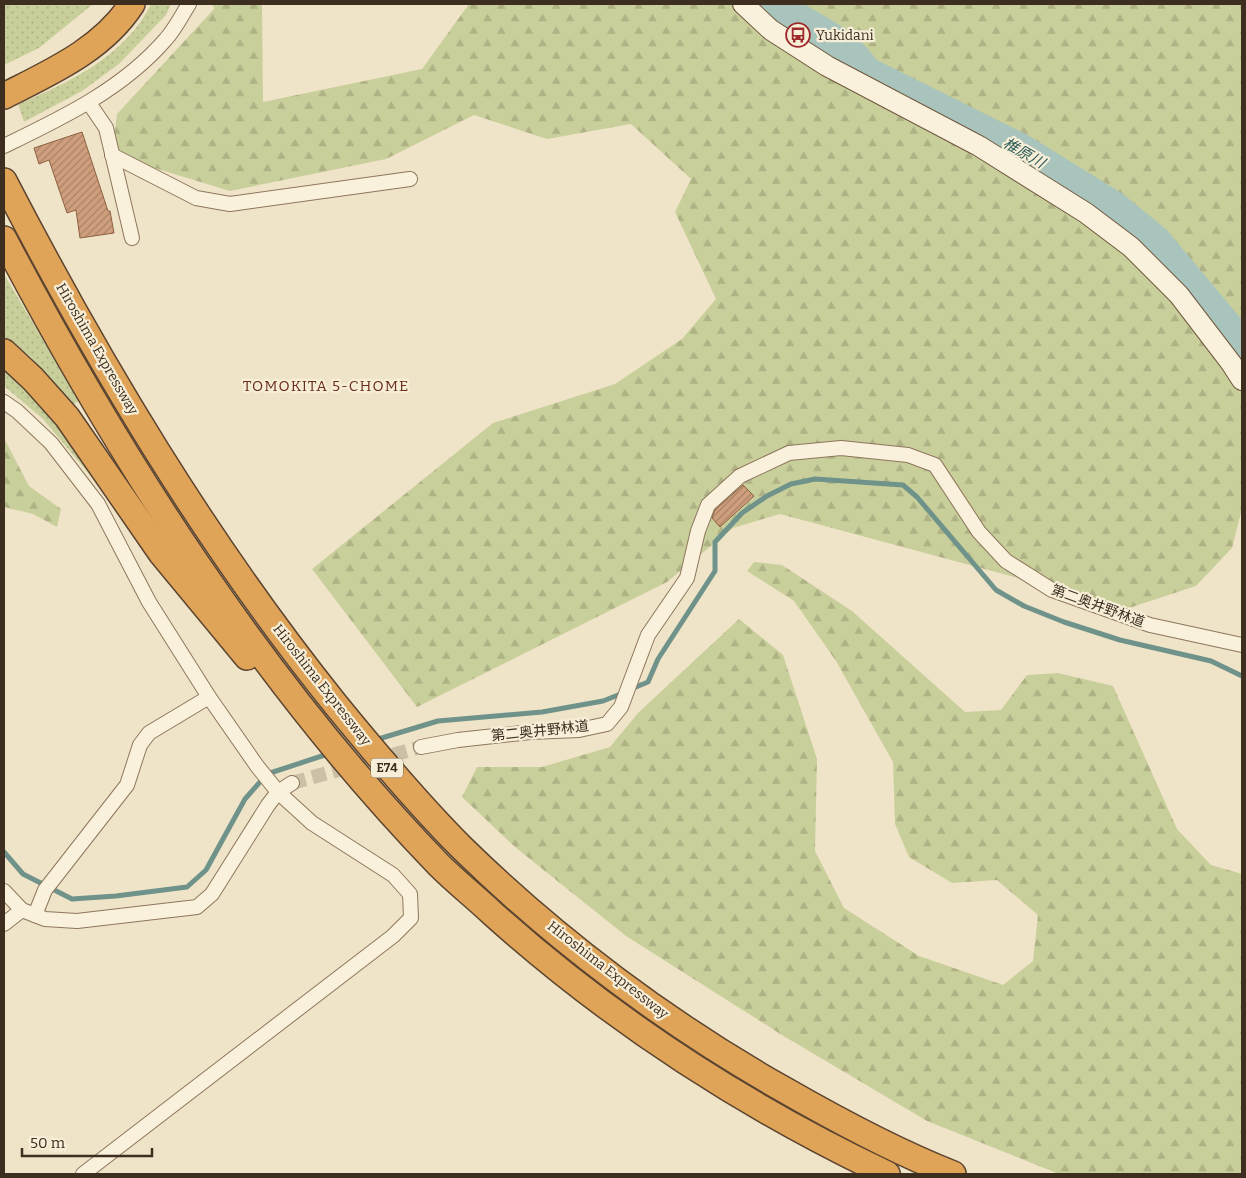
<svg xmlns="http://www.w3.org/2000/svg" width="1246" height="1178" font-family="Bitter,'Noto Sans JP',serif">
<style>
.grass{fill:url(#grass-dots)}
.forest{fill:url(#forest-firs)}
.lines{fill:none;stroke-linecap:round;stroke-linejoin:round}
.stream{stroke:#6f938a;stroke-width:5}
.river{stroke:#a9c4bc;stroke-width:31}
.building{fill:url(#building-hatch);stroke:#8d5f41}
.street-tunnel{stroke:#ccc0a6;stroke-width:14;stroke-dasharray:14 7;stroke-linecap:butt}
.street-casing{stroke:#8d765c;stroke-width:16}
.secondary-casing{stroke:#6f573f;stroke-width:22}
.highway-casing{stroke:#5b4430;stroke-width:28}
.street{stroke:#faf1dc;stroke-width:14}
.secondary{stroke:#faf1dc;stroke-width:20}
.highway{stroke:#e0a458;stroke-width:25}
.labels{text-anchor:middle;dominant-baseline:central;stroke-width:4.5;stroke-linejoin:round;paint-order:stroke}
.shield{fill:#f7eed8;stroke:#756857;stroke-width:1}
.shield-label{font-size:12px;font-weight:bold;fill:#3d2e20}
.poi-label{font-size:14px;fill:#3d2e20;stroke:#f7eed8;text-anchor:start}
.street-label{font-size:14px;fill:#3d2e20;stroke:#f7eed8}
.water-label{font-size:15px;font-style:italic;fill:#2f5d5a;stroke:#f7eed8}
.neighbourhood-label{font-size:15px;letter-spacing:1px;fill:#6b2e1e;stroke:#f7eed8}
</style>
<defs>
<pattern id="grass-dots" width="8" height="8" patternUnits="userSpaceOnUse" patternTransform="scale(1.25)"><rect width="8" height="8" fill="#c9cf9b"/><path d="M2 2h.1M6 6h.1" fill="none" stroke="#aeb285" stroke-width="1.8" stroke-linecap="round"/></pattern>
<pattern id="forest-firs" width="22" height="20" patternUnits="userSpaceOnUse" patternTransform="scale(1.25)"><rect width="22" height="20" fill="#c9cf9b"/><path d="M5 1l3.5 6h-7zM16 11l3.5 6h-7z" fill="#aeb285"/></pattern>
<pattern id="building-hatch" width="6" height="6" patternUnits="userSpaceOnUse" patternTransform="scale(1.25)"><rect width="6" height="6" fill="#cf9f7d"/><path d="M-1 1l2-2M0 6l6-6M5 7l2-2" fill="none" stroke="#a98266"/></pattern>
</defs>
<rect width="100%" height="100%" fill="#f0e4c8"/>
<g class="grass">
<polygon points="4,4 93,4 39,48 4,65"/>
<path d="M151,4H171L166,15L119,64L82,91L24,122L18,104C67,84 127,55 151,4Z"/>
<polygon points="4,274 79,401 72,405 31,357 4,337"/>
<polygon points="4,367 41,401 93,472 90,475 43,419 4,386"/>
</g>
<g class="forest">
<polygon points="213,4 262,4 263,102 422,69 469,4 1242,4 1242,509 1232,548 1196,586 1129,608 780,514 733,528 667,582 417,707 312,569 493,423 615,384 682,339 716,299 675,212 691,179 631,124 547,139 474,115 386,159 230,191 112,155 117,114 214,9"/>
<polygon points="4,438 29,486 61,509 57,527 33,514 4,507"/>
<polygon points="754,562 782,565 852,611 965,712 1001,710 1027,675 1058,673 1113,686 1177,829 1211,865 1242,874 1242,1174 1059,1174 927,1121 782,1035 626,936 515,847 462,797 477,767 542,767 610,747 638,713 739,619 783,655 817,759 815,851 844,908 919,956 1003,985 1033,961 1038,915 997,880 952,883 909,857 895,824 893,762 836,661 794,601 747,571"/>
</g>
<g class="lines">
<g class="stream">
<polyline points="631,689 648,682 658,659 715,571 715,542 742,513 767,496 791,484 815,479 903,485 917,497 996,590 1024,606 1064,622 1120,640 1211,661 1242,676"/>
<polyline points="375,740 438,721 542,712 603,701 623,693"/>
<polyline points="4,852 23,874 72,899 116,896 187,887 206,870 245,799 267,774 331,753"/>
</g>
<path class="river" d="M774,4C805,25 846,39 866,72L1019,148L1113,206L1155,240L1242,344"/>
</g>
<g class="building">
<polygon points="82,132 108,211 110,211 114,233 80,238 76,210 67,213 49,160 39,164 34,148"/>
<polygon points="743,485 754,496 720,527 712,518 715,510"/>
</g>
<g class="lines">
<polyline class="street-tunnel" points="292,783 421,747"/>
<g class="street-casing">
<g id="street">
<polyline points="89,103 106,128 132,238"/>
<path d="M4,146C62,118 123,89 166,39C175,29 182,15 189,4"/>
<polyline points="112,155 196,198 230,204 410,179"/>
<polyline points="4,402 17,411 51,443 98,504 149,602 209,697 257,766 278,792 312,823 393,875 410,894 411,918 393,936 83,1174"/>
<polyline points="421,747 458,740 530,732 579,730 607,724 621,707 648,635 687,578 698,531 708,505 740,476 789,453 841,448 908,455 935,465 979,532 1006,561 1052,590 1150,625 1242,645"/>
<polyline points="4,891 22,910 45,919 77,921 197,907 212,894 268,805 278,792 292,783"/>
<polyline points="35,915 45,890 127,785 140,745 149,733 209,697"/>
<polyline points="4,924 22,910"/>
</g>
</g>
<g class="secondary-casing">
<polyline id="secondary" points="743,4 771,30 827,66 979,146 1086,213 1131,247 1179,295 1231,363 1242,380"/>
</g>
<g class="highway-casing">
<g id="highway">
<path d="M4,96C51,72 102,50 132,4"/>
<path d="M4,181C99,364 206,543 336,705C376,754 417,803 462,848C556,940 668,1024 783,1089C837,1120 894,1151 953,1174"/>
<path d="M4,239C122,463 262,682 439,865C456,882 475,897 492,913C610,1019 744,1106 887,1174"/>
<polyline points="4,352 33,379 67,417 161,553 247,657"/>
</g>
</g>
<use href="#street" class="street"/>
<use href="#secondary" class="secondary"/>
<use href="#highway" class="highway"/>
</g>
<defs>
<g id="bus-ring" transform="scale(1.25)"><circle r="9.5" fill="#f7eed8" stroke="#9e2a2b" stroke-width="1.5"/><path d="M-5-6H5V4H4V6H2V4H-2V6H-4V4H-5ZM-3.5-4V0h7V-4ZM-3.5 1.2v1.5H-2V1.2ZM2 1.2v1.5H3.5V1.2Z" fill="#9e2a2b"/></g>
</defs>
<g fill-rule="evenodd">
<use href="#bus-ring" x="798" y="35"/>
</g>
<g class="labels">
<rect class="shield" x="371" y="758.5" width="32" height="19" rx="4"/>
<g class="shield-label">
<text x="387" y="768">E74</text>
</g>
<g class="poi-label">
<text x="816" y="35">Yukidani</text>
</g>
<g class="street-label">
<text transform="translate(97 349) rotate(60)">Hiroshima Expressway</text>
<text transform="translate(1098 606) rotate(20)">第二奥井野林道</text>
<text transform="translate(322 685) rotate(52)">Hiroshima Expressway</text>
<text transform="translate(540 731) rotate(-6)">第二奥井野林道</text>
<text transform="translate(608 970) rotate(38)">Hiroshima Expressway</text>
</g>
<g class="water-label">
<text transform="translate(1024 153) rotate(30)">椎原川</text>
</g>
<g class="neighbourhood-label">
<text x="326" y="386">TOMOKITA 5-CHOME</text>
</g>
</g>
<rect width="1246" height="1178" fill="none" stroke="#3d2e20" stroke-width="10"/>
<path d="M22 1148v8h130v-8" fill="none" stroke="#3d2e20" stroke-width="2.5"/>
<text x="30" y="1148" font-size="15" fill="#3d2e20" stroke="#f7eed8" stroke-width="4" paint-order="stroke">50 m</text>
</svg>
